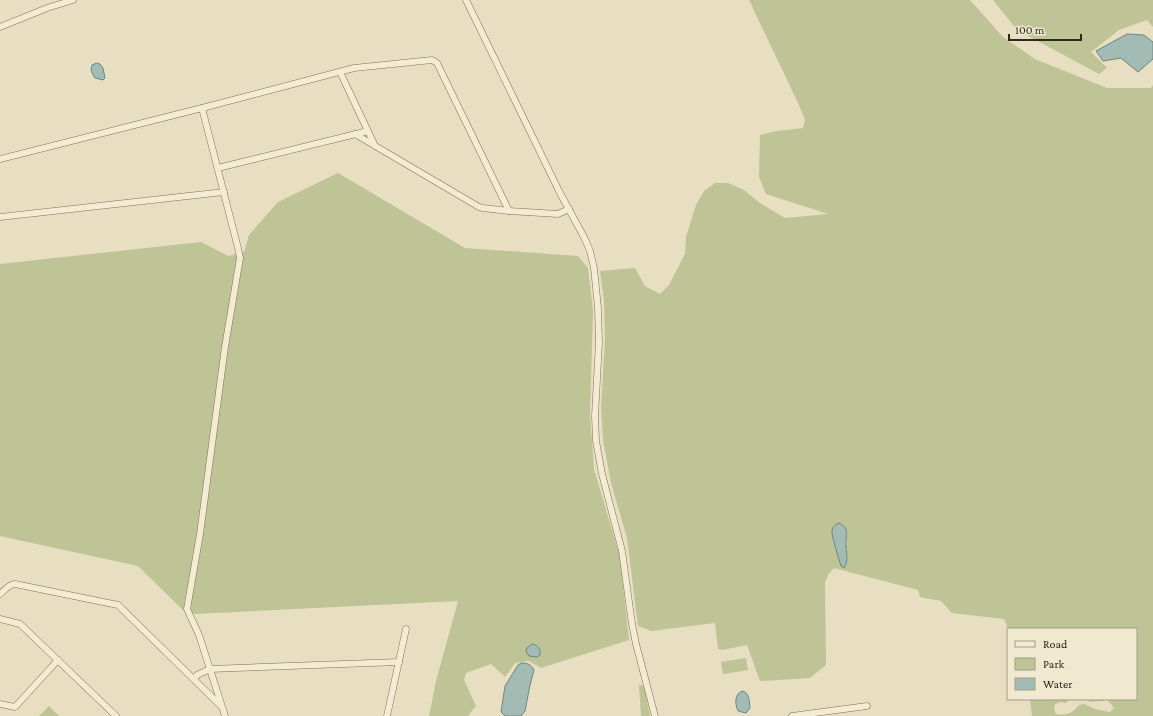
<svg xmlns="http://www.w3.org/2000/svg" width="1153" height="716" font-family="'Crimson Pro',serif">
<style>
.green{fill:#bec496;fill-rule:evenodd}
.water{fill:#a3bbb5;stroke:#6c8781}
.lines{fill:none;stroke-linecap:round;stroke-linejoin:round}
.minor-casing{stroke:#7f6f5b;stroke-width:7}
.minor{stroke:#f4ebd3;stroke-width:6}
</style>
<rect width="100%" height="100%" fill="#e8dec1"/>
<g class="green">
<path d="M749,0H970L1003,37L1035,59L1107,88H1151L1153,85V716H1032L1030,699H1069L1066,703L1061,702L1055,704L1054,709L1056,714C1066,716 1073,713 1079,705L1084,704L1095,709L1110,712L1114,708L1111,704L1107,700L1091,702L1086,699H1136V629H1008L1004,619L952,613L941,601L920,597L918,590L834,568L828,575L825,583L826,665L810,678L760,681L747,645L722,650L718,649L715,623L651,631L638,626L627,538L611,483L603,440L601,406L605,340L604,301L600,271L635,268L645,286L660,294L669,285L685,254L686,237L696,205L704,191L715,183H728L744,190L760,203L785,218L828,214L766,194L759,177L760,135L777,131L803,128L805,120L799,105ZM847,531V536L846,547L847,558L842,567L832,535Z"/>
<polygon points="993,0 1153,0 1153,27 1147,20 1119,30 1091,52 1107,68 1099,74 1017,30"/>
<path d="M338,173L465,248L578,256L588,268L593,311L590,414L594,469L620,557L629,640L541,668L529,661L515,663L505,677L491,664L466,673L464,680L476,706L468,716H429L436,681L458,601L196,614L184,611L138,566L0,536V264L201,242L228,256L244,252L249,235L278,202ZM536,646L540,650L535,657L529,656Z"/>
<polygon points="746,658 748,670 723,674 721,662"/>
<polygon points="639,685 642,685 645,689 650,716 641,716"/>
<polygon points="49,706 59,716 39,716"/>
</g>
<g class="water">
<polygon points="1127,34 1144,35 1153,42 1153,59 1138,72 1121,58 1103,61 1096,51"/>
<path d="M97,63L100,64L103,68L105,78L103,80L95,78C92,74 90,70 92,65Z"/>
<path d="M839,523C851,529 845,536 846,546C846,555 849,560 844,568L841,566C839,559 831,535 832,530C833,526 836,524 839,523Z"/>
<path d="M532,644C538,645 541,649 540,655L537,657L529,656L526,652L527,648Z"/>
<path d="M521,663C527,663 531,664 534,670L530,685L525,711L521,716H505L501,712L505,686L518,665Z"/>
<path d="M742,691C750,692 749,702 750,708L746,713L738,711C735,704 734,695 742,691Z"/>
</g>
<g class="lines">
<g class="minor-casing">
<g id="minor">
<polyline points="466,0 560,193 585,239 590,251 594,268 598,308 599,342 595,416 596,441 602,474 622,551 632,624 636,644 655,716"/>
<polyline points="0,27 47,8 73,0"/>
<polyline points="340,72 375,146"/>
<polyline points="202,108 354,68 432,60 437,63 509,211 483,208 479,207 355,134"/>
<polyline points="0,159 202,108 238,248 240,258 225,347 200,534 187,609 199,635 225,716"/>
<polyline points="218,168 368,131"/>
<polyline points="509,211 558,214 569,209"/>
<polyline points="0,217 224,192"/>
<path d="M0,594C4,591 9,584 15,584L118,605L221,706"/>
<polyline points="0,619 20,624 116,716"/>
<polyline points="194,679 197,675 210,669 399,662"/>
<polyline points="0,704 15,707 58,660"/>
<polyline points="387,716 406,629"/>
<polyline points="792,716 867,706"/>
</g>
</g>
<use href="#minor" class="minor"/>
</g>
<rect x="1007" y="628" width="130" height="72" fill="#f0e8cf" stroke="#a49b88"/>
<rect x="1015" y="641" width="20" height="6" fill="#f4ebd3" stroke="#a49b88"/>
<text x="1043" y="648" font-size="12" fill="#31271d">Road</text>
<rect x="1015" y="658" width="20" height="12" fill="#bec496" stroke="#a49b88"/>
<text x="1043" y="668" font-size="12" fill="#31271d">Park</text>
<rect x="1015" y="678" width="20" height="12" fill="#a3bbb5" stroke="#a49b88"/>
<text x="1043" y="688" font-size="12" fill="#31271d">Water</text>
<path d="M1009 34v6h72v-6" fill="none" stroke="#31271d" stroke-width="2"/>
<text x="1015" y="34" font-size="12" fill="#31271d" stroke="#f0e8cf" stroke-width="3" paint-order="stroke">100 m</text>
</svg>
